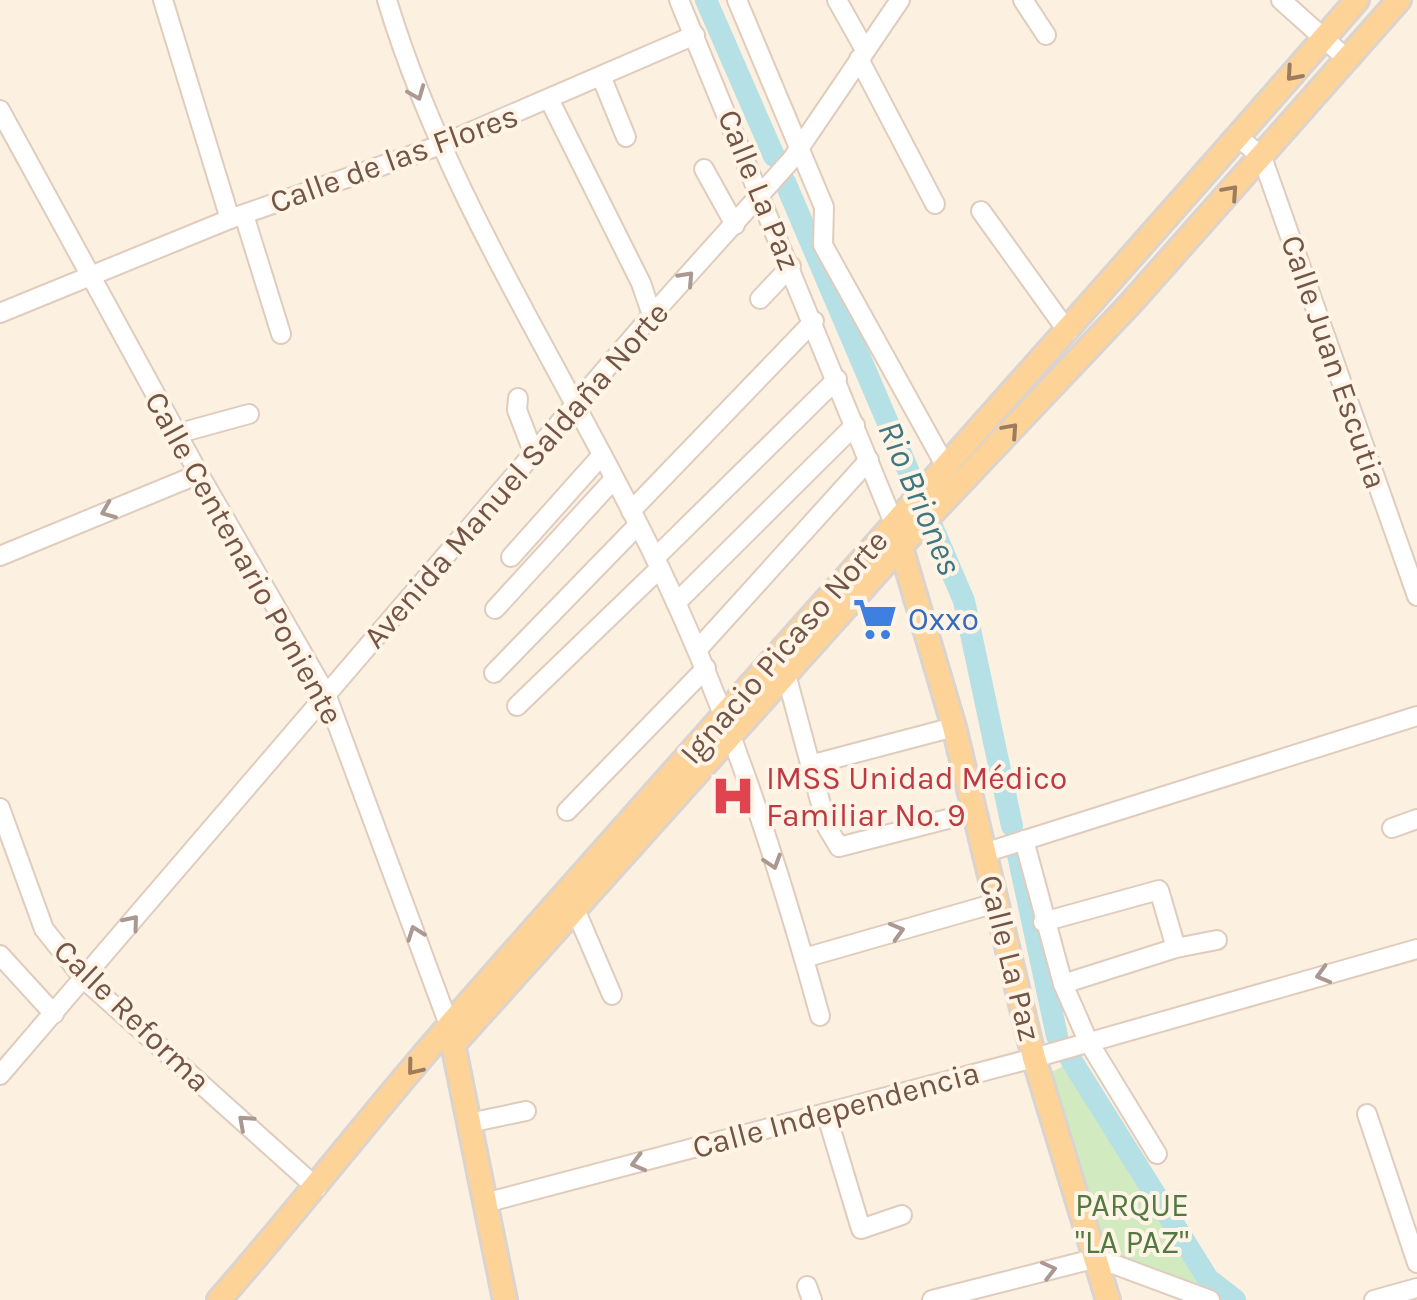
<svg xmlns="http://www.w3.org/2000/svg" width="1417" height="1300" font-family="Karla,sans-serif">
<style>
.green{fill:#d1eabf}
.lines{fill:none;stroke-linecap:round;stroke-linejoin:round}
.river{stroke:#b5e0e6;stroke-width:22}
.minor-casing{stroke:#e0ccbc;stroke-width:22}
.major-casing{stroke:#dbd3cf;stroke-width:28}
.minor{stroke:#fff;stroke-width:18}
.major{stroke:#fdd397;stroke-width:22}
.oneway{stroke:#9c7b5f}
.oneway2{stroke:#ab9991}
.labels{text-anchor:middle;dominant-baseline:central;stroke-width:8;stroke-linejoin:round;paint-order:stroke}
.street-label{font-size:32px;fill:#735547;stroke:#fff4e6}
.shop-label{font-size:32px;fill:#366cbe;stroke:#fff4e6;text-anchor:start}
.health-label{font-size:32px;fill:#be3a42;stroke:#fff4e6;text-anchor:start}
.park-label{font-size:32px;fill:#52793f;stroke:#fff4e6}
.water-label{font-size:35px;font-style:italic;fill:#3e7780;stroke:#fff4e6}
</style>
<rect width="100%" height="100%" fill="#fcf0e0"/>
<polygon class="green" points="1073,1062 1208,1279 1215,1292 1103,1251 1051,1072"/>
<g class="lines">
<g class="river">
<polyline points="706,0 774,156"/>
<polyline points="785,182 964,601 1012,826"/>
<polyline points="1018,855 1057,1036"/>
<polyline points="1070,1058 1208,1279 1235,1300"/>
</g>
<g class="minor-casing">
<g id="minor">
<polyline points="163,0 230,219"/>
<path d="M387,0C447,199 566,373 656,560C727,706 777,860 820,1016"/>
<polyline points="679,0 893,521"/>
<polyline points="737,0 824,207 823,245 945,465"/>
<polyline points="837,0 865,50"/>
<polyline points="1023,0 1046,35"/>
<polyline points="1281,0 1347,59"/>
<polyline points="859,59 935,204"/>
<polyline points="601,76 626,137"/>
<polyline points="550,101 641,283 652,315"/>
<polyline points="0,110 199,474 326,694 449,1025"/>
<polyline points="1238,137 1262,157 1417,596"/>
<polyline points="704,169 735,225"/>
<polyline points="981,211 1068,332"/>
<polyline points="244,215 281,334"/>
<polyline points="760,299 791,266"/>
<polyline points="0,313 230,219 438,146 695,35"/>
<polyline points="518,398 517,410 534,454"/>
<polyline points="176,434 249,414"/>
<polyline points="631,511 814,321"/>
<polyline points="0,556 199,474"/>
<polyline points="511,557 602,455"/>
<polyline points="655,558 837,379"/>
<polyline points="676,603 855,425"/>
<polyline points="495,609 614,479"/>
<polyline points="698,649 869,460"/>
<polyline points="494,673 638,525"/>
<polyline points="786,674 827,827 839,847 975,812"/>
<polyline points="517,706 660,568"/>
<polyline points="810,765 954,727"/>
<polyline points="0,808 44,929 84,979 317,1188"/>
<polyline points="567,811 706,668"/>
<polyline points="1392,828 1417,819"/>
<polyline points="1024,840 1063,984 1088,1041 1157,1154"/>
<polyline points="984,853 1417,716"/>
<polyline points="575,909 612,995"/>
<polyline points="1043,922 1159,890 1176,948"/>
<polyline points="0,955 54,1014"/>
<polyline points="804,958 996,903"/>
<polyline points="1063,984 1176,948 1217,940"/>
<polyline points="0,1075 652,315 792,159 900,0"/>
<polyline points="826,1113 861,1229 902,1215"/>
<polyline points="1367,1114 1417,1263"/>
<polyline points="469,1123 526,1111"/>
<polyline points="485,1203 1034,1058 1417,949"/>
<polyline points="807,1286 812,1300"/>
<polyline points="932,1300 1097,1258 1210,1300"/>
<polyline points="1374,1300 1417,1288"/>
</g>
</g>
<g class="major-casing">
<g id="major">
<polyline points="897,534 954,727 1034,1058 1108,1300"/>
<polyline points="451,1034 505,1300"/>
<polyline points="453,1045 901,546 1131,303 1399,0"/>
<path d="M219,1300C299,1209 373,1112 453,1021C753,679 1059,343 1357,0"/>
</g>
</g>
<use href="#minor" class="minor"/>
<use href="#major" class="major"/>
</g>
<defs><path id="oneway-chevron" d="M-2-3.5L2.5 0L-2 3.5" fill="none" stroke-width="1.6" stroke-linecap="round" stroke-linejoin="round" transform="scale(2.5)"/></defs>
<g class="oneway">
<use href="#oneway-chevron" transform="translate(1293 74) rotate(131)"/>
<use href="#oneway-chevron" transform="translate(1231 192) rotate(-48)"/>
<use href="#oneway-chevron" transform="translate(1011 430) rotate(-48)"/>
<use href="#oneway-chevron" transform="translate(414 1068) rotate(129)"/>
</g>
<g class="oneway2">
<use href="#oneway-chevron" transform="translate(417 93) rotate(68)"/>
<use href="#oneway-chevron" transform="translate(687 278) rotate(-47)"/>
<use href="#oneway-chevron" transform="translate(108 511) rotate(158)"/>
<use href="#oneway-chevron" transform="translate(773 862) rotate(72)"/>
<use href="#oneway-chevron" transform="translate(132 922) rotate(-50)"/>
<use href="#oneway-chevron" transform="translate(897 931) rotate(-16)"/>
<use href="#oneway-chevron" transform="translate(415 933) rotate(-110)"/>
<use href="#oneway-chevron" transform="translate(1323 975) rotate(164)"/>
<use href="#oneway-chevron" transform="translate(245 1122) rotate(-138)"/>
<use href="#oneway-chevron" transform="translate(638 1163) rotate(165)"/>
<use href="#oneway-chevron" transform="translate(1049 1270) rotate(-14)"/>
</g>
<defs>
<g id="supermarket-bare" transform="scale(3.45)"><path d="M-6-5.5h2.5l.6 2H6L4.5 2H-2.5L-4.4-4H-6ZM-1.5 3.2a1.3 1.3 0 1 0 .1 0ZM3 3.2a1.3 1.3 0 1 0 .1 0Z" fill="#3f7fe0" stroke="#fff4e6" stroke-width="2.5" paint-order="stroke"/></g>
<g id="hospital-bare" transform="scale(3.45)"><path d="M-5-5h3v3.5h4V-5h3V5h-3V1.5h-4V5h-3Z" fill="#e0444e" stroke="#fff4e6" stroke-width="2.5" paint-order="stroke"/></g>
</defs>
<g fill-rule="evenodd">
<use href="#supermarket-bare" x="875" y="619"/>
<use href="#hospital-bare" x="733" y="796"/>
</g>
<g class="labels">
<g class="street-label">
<text transform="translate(394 159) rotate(-20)">Calle de las Flores</text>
<text transform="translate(759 190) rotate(68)">Calle La Paz</text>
<text transform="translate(1334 362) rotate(71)">Calle Juan Escutia</text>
<text transform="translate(516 475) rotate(-49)">Avenida Manuel Saldaña Norte</text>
<text transform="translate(244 558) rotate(61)">Calle Centenario Poniente</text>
<text transform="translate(784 647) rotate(-49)">Ignacio Picaso Norte</text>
<text transform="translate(1010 958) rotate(76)">Calle La Paz</text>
<text transform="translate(132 1016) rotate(44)">Calle Reforma</text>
<text transform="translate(836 1110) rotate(-15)">Calle Independencia</text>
</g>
<g class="shop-label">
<text x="908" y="619">Oxxo</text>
</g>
<g class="health-label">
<text x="766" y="778">IMSS Unidad Médico<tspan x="766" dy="37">Familiar No. 9</tspan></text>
</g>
<g class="park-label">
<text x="1132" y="1205">PARQUE<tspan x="1132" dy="37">"LA PAZ"</tspan></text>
</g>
<g class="water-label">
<text transform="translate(920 498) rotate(67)">Rio Briones</text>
</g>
</g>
</svg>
